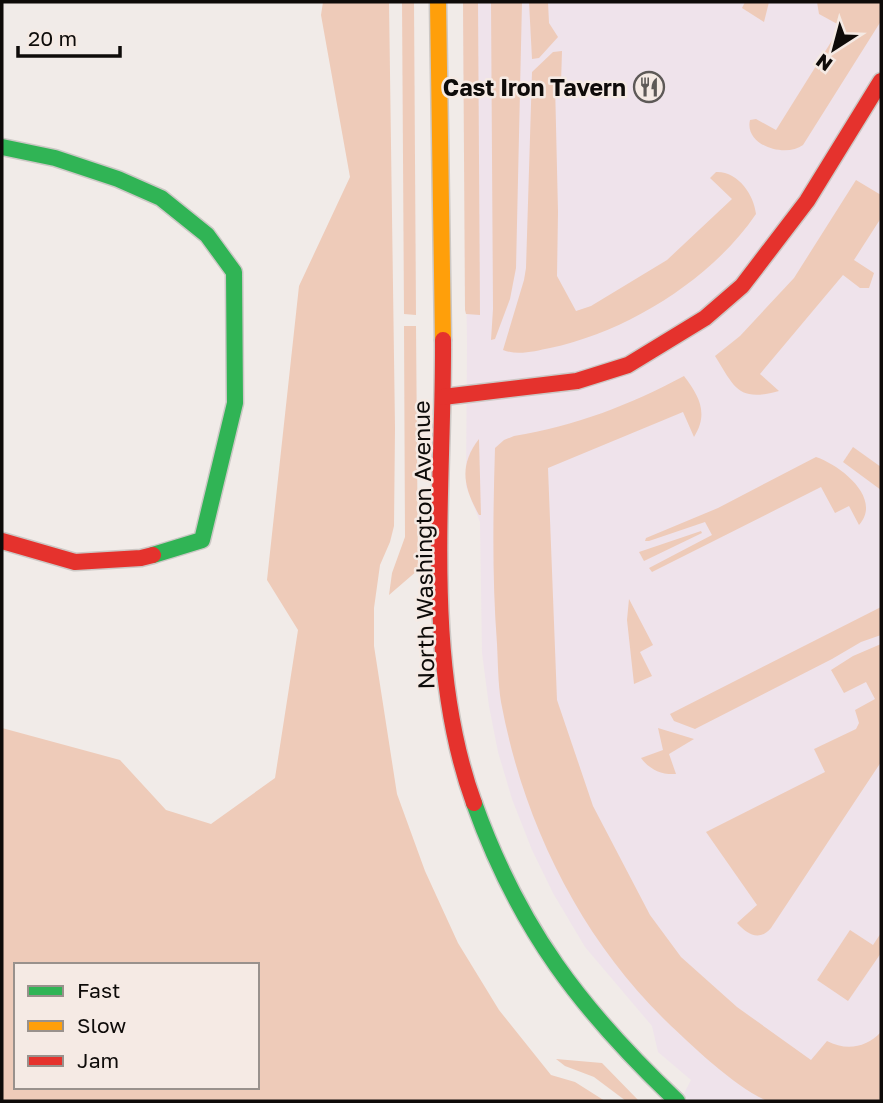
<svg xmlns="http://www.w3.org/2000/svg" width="883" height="1103" font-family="'Golos Text',sans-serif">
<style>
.commercial{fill:#efe3eb}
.green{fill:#eecbb9;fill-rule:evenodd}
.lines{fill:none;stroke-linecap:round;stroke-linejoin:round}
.fast-casing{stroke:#ccc8c5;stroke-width:19}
.slow-casing{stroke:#ccc8c5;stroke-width:19}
.jam-casing{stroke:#ccc8c5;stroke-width:19}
.fast{stroke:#30b455;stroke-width:16}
.slow{stroke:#ff9f0a;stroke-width:16}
.jam{stroke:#e5322d;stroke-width:16}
.labels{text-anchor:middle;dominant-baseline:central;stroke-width:5;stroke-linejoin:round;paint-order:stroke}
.poi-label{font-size:23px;font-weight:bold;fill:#0e0b09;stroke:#f5eae4;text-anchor:end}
.street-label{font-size:23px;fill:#0e0b09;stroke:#f5eae4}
</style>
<rect width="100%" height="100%" fill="#f1ebe8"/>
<polygon class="commercial" points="463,2 881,2 881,1101 680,1101 691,1080 658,1052 652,1026 585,947 553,893 532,850 512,799 498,752 489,706 482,653 480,522 466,486 467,345"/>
<g class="green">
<path d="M323,2H389L395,428L394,526L390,542L380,565L374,608V646L397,794L425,871L458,943L499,1010L551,1075L575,1082L605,1101H2V728L120,760L166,810L211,824L275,778L298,630L267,580L299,286L350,177L321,15ZM16,965H257V1087H16Z"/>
<polygon points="402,2 414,2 416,315 404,314"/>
<polygon points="463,2 478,2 480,315 466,314 465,310"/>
<polygon points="491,2 522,2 516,268 510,299 495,339 491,340 493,309"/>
<polygon points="529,2 548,2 549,23 558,37 539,58 532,59"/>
<polygon points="745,2 769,2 764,22 742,8"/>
<path d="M817,2H881V21L803,145C786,158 744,146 750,120L756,119L776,130L841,26L819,14Z"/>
<path d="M562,51L561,83H555L558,212L557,276L576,311L591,306L667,260L732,199L710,178L716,172C738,171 754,195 756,214C712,279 627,332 550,348C535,351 518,356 503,350L524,280L526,268L532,72L553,52Z"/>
<path d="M856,180L881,195V218L854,260L874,273L869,288H860L843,275L760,374L779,391C738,402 735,388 715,356L740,336L794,278Z"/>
<polygon points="404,326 416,326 418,570 389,595 392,573 405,537"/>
<path d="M684,376C699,396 709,413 694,437L683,412L548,468L557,700L593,806L650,915L681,957L737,1007L811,1060L827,1041C846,1051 866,1048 881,1032V1101C853,1101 825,1101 797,1101C787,1101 774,1103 765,1100C734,1086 691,1045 666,1021C579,936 523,821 501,702C498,683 498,663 497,644C492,578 493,514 495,448L504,440L514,436C575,426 630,405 684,376Z"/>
<path d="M479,439L481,515H479C464,488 458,466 479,439Z"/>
<polygon points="853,447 881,467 881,490 843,462"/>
<path d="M816,457C840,465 883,498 859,525L849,506L835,513L821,487L652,572L649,568L712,535L705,522L649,541H645L646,538L718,508Z"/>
<polygon points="701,531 702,533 644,561 639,552"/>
<polygon points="629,599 653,645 640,652 652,676 634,684 627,620"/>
<polygon points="881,607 881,635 861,642 832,659 695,729 674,721 670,714"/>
<path d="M881,644V762L771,928C759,942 747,934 737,923L757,905L706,832L825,772L814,749L856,729L859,723L855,710L875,699L866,682L844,693L831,670L853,656Z"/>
<path d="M658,728L694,739L669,754L676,774C662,775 650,770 641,758L663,750Z"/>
<polygon points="850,930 873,945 881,933 881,953 848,1001 817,980"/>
<polygon points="556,1059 602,1063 639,1101 626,1101 594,1077 565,1066"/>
</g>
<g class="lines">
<g class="fast-casing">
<g id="fast">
<polyline points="2,147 55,158 118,179 161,198 207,235 234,272 235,403 202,540 153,555"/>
<path d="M474,803C519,929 581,1010 677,1101"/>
</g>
</g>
<g class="slow-casing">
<polyline id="slow" points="438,2 443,340"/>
</g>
<g class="jam-casing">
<g id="jam">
<path d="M443,340C444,490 422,661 474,803"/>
<polyline points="443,397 577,381 628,365 705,318 742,286 807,201 881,81"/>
<polyline points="2,541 75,562 141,558 153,555"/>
</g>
</g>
<use href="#fast" class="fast"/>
<use href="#slow" class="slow"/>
<use href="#jam" class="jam"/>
</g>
<defs>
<g id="restaurant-ring" transform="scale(1.575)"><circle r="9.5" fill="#f5eae4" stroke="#5d5957" stroke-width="1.5"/><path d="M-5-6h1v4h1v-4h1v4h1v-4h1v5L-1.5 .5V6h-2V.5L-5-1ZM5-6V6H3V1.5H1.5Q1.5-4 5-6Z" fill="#5d5957"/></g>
</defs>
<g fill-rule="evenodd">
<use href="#restaurant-ring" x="649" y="87"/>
</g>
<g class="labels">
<g class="poi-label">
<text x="626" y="87">Cast Iron Tavern</text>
</g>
<g class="street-label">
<text transform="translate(423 545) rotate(-91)">North Washington Avenue</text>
</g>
</g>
<rect width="883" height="1103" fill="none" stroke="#0e0b09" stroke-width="7"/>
<rect x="14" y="963" width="245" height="126" fill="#f5eae4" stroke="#99918c" stroke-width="2"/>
<rect x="28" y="986" width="35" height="10" fill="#30b455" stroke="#99918c" stroke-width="2"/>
<text x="77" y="998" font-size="21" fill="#0e0b09">Fast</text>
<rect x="28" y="1021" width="35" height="10" fill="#ff9f0a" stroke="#99918c" stroke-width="2"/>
<text x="77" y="1033" font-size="21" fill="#0e0b09">Slow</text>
<rect x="28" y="1056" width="35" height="10" fill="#e5322d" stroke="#99918c" stroke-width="2"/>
<text x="77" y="1068" font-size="21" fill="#0e0b09">Jam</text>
<g transform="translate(834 49) rotate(216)" stroke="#f5eae4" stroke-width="5" paint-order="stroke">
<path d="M0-5L12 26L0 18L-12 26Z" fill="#0e0b09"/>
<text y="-10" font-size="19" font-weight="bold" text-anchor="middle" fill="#0e0b09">N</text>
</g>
<path d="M18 46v10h102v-10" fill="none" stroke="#0e0b09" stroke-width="3.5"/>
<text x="28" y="46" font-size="21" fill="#0e0b09" stroke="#f5eae4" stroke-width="5" paint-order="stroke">20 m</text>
</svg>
